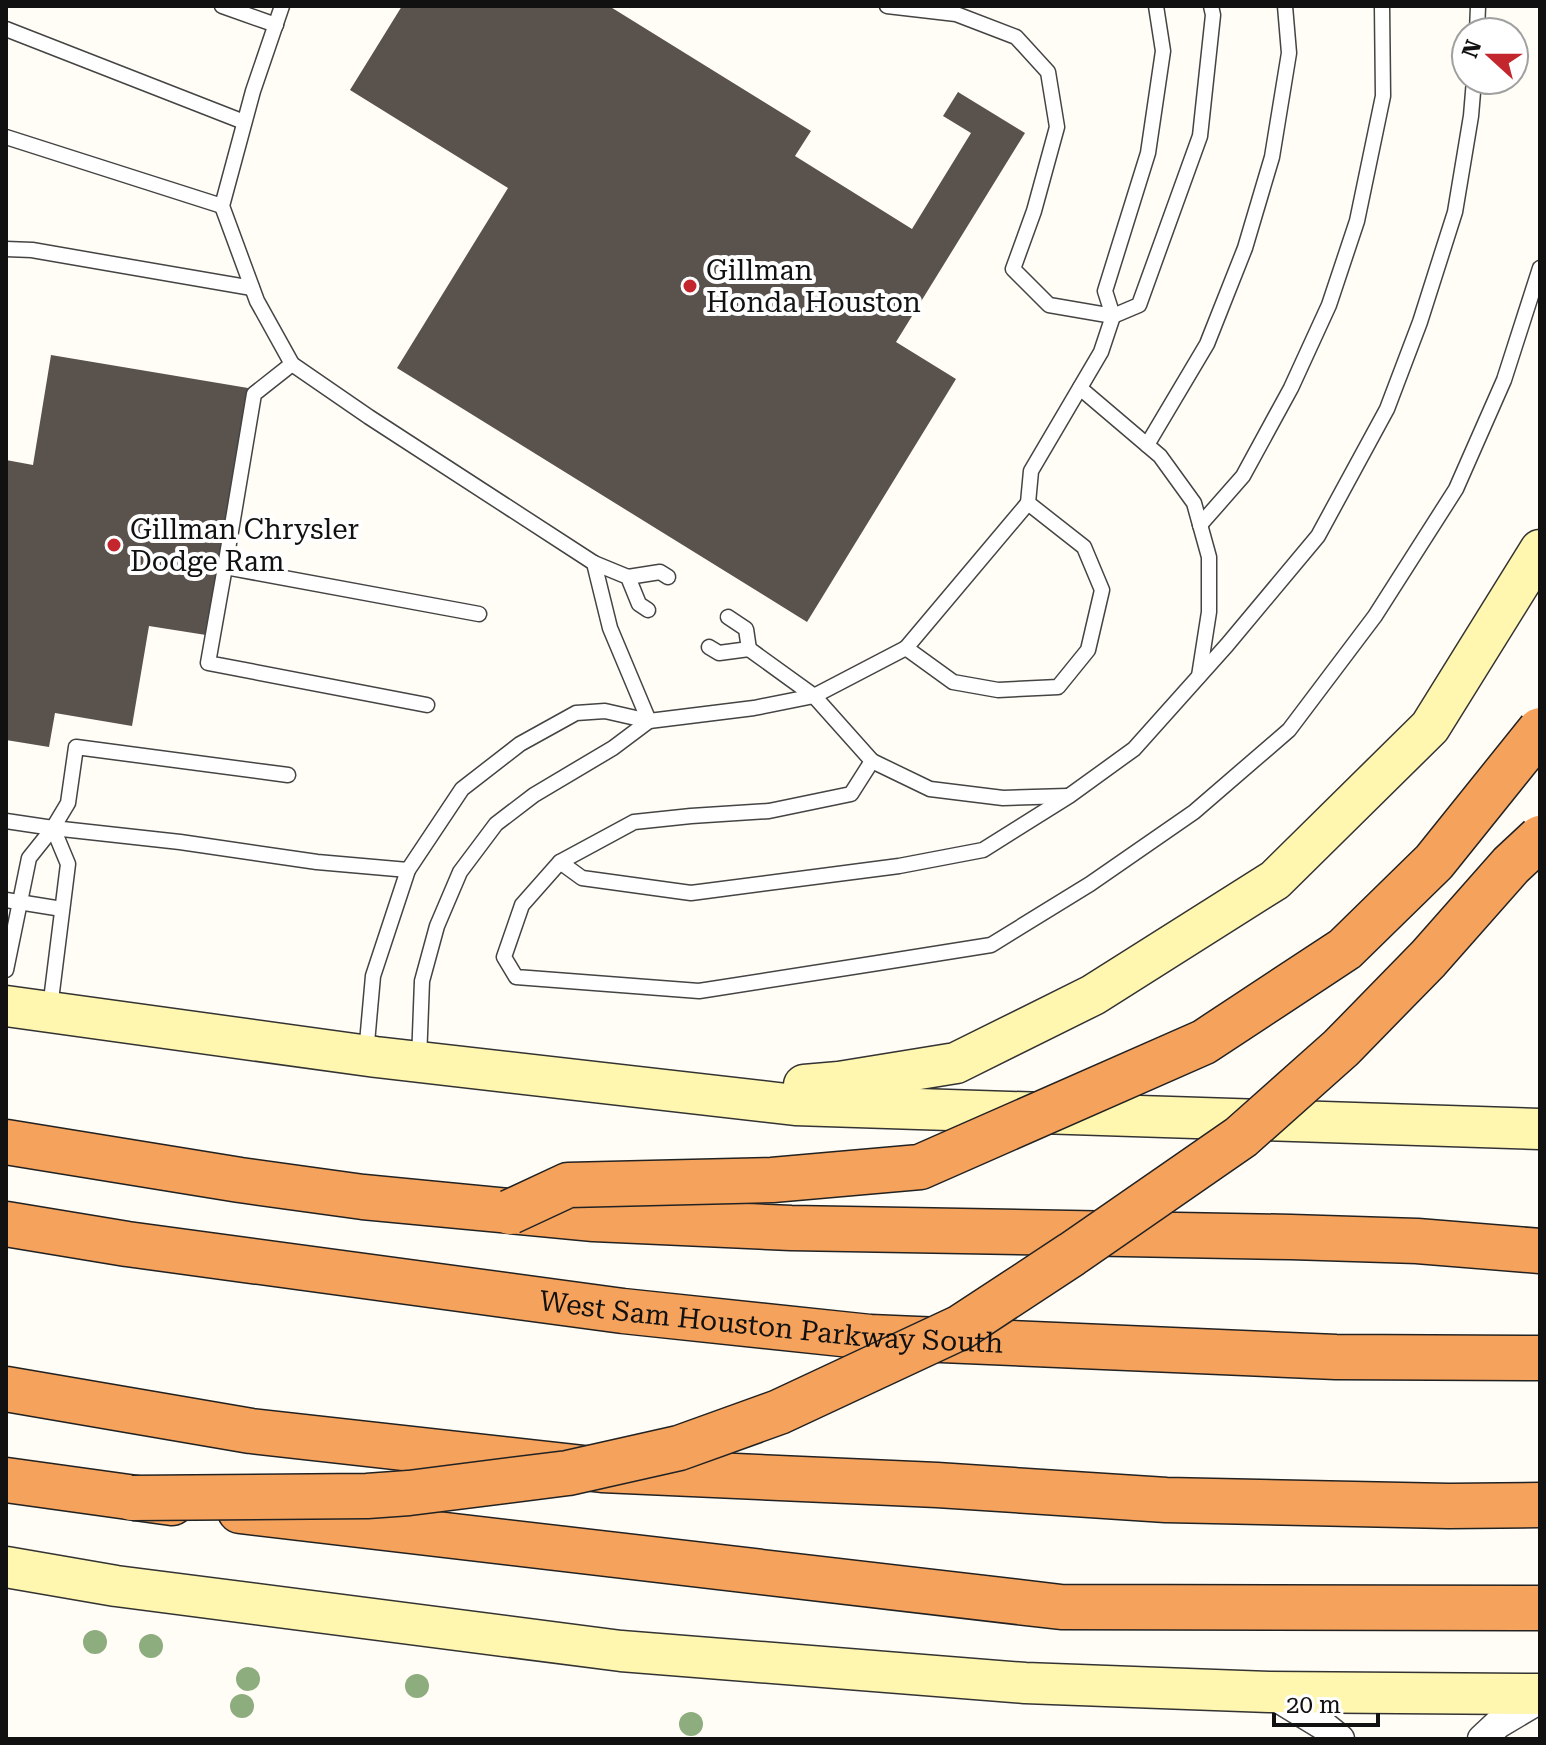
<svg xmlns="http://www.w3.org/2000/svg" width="1546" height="1745" font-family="'Roboto Serif',serif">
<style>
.building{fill:#5a524d}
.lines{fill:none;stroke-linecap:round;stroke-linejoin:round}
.lane-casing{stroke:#444;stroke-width:17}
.street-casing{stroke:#444;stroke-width:31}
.secondary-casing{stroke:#333;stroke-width:43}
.highway-casing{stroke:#222;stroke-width:47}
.lane{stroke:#fff;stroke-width:14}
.street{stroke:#fff;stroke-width:28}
.secondary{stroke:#fff6b0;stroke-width:40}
.highway{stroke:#f5a25d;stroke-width:44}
.highway-bridge-casing{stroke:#222;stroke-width:47;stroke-linecap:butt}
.highway-bridge{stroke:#f5a25d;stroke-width:44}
.tree{fill:#8dad7f}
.poi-dot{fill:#c4262e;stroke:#fff;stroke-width:3}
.labels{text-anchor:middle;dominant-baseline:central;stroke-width:8;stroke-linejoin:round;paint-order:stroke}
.poi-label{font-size:28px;fill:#111;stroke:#fff;text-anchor:start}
.street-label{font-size:28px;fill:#111;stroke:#fff}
</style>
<rect width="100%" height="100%" fill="#fffdf5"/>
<g class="building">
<polygon points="402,6 609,6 811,131 795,156 912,229 971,133 943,116 958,92 1025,133 896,342 956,379 807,622 397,368 508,188 350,90"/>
<polygon points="51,355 248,388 206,635 149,626 132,726 55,713 49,747 6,740 6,460 33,465"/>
</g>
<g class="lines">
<g class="lane-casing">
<g id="lane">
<polyline points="222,6 276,25"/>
<polyline points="282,6 253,91 222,206 257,301 292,364 369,417 594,563 610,628 649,721"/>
<polyline points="887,6 956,14 1016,37 1048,72 1057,127 1034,211 1013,269 1049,305 1113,316 1139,305 1200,136 1213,15 1211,6"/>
<polyline points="6,29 244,122"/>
<polyline points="1477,32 1478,6"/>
<polyline points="6,137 222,206"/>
<polyline points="6,249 32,250 252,288"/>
<polyline points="292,364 254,394 225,567 479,614"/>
<polyline points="1080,388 1160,456 1194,503 1209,557 1209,612 1199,676"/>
<polyline points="1147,445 1207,344 1245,248 1272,157 1289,53 1285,6"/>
<polyline points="1200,525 1243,476 1291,388 1329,305 1357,221 1383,96 1382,6"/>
<polyline points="594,563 628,577 639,604 648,610"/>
<polyline points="225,567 208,663 427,705"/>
<polyline points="628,577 660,572 668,577"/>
<polyline points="709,647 719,653 749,649 746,629 728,617"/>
<polyline points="906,648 1028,503"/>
<polyline points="749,649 814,696 872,761 851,794 769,811 691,816 634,822 560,862 522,905 504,957 516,977 699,991 878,963 991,945 1090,884 1194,812 1289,730 1375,616 1456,489 1504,380 1540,268"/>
<polyline points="872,761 930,789 1003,798 1068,796"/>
<polyline points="6,821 53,828 180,842 317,862 408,870"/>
<polyline points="560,862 582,878 691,893 899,866 983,850 1069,796 1134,749 1227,645 1318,536 1387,409 1420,322 1455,212 1471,116 1474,80"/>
<polyline points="6,900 62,909"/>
<polyline points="6,970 29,858 53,828 68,803 76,747 288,775"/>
<polyline points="50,1008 68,864 53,828"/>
<polyline points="366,1054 373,976 408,870 462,789 520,744 576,713 605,711 649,721 754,708 814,696 906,648 953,682 998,690 1058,687 1088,650 1102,590 1084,547 1028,503 1031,471 1101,352 1113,316 1105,291 1148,153 1163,51 1156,6"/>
<polyline points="419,1060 422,981 437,926 460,872 496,824 534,795 613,748 649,721"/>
</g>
</g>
<g class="street-casing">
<g id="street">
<polyline points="1270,1693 1324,1726 1340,1739"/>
<polyline points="1482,1739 1498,1724 1540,1699"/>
</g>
</g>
<g class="secondary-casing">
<g id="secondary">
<polyline points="6,1006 376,1057 795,1105 1540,1129"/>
<polyline points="804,1085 839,1082 956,1063 1093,995 1275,880 1430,727 1540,550"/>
<polyline points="6,1567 116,1586 621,1651 1025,1683 1269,1692 1540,1694"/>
</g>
</g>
<g class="highway-casing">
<g id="highway">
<polyline points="6,1142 240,1180 363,1197 594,1219 791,1228 1291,1237 1417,1241 1540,1251"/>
<path id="s1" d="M6,1224L127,1244L623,1311L870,1337L1336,1357L1540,1358"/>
<polyline points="6,1389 251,1431 602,1470 937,1485 1166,1500 1449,1506 1540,1505"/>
<polyline points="6,1480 172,1503"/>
<polyline points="240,1511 1061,1607 1540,1608"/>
</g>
</g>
<use href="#lane" class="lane"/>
<use href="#street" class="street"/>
<use href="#secondary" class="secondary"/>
<use href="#highway" class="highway"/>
<g class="highway-bridge-casing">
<g id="highway-bridge">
<polyline points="510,1212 568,1185 772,1180 920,1167 1204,1042 1345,949 1434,862 1540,730"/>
<polyline points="132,1498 367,1496 409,1493 568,1473 679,1448 779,1412 961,1327 1072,1254 1241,1137 1341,1048 1428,959 1511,865 1540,838"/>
</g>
</g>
<use href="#highway-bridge" class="highway-bridge"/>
</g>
<g class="tree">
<circle cx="95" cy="1642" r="12"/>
<circle cx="151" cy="1646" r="12"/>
<circle cx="248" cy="1679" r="12"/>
<circle cx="417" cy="1686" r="12"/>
<circle cx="242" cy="1706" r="12"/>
<circle cx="691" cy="1724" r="12"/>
</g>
<g class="poi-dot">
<circle cx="690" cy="286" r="8"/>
<circle cx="114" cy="545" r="8"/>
</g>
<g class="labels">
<g class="poi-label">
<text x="706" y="270">Gillman<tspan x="706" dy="32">Honda Houston</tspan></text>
<text x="130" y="529">Gillman Chrysler<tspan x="130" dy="32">Dodge Ram</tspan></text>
</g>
<g class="street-label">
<text stroke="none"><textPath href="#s1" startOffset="772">West Sam Houston Parkway South</textPath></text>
</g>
</g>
<rect width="1546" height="1745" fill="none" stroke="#111111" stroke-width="16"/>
<g transform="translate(1490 56) rotate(291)"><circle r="38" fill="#ffffff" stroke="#a0a0a0" stroke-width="2"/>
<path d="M0-6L14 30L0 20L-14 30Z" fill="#c4262e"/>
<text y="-12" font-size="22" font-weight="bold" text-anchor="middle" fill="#111111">N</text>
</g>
<path d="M1274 1713v12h104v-12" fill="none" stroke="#111111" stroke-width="4"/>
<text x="1286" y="1713" font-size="24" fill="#111111" stroke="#ffffff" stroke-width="6" paint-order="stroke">20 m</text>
</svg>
